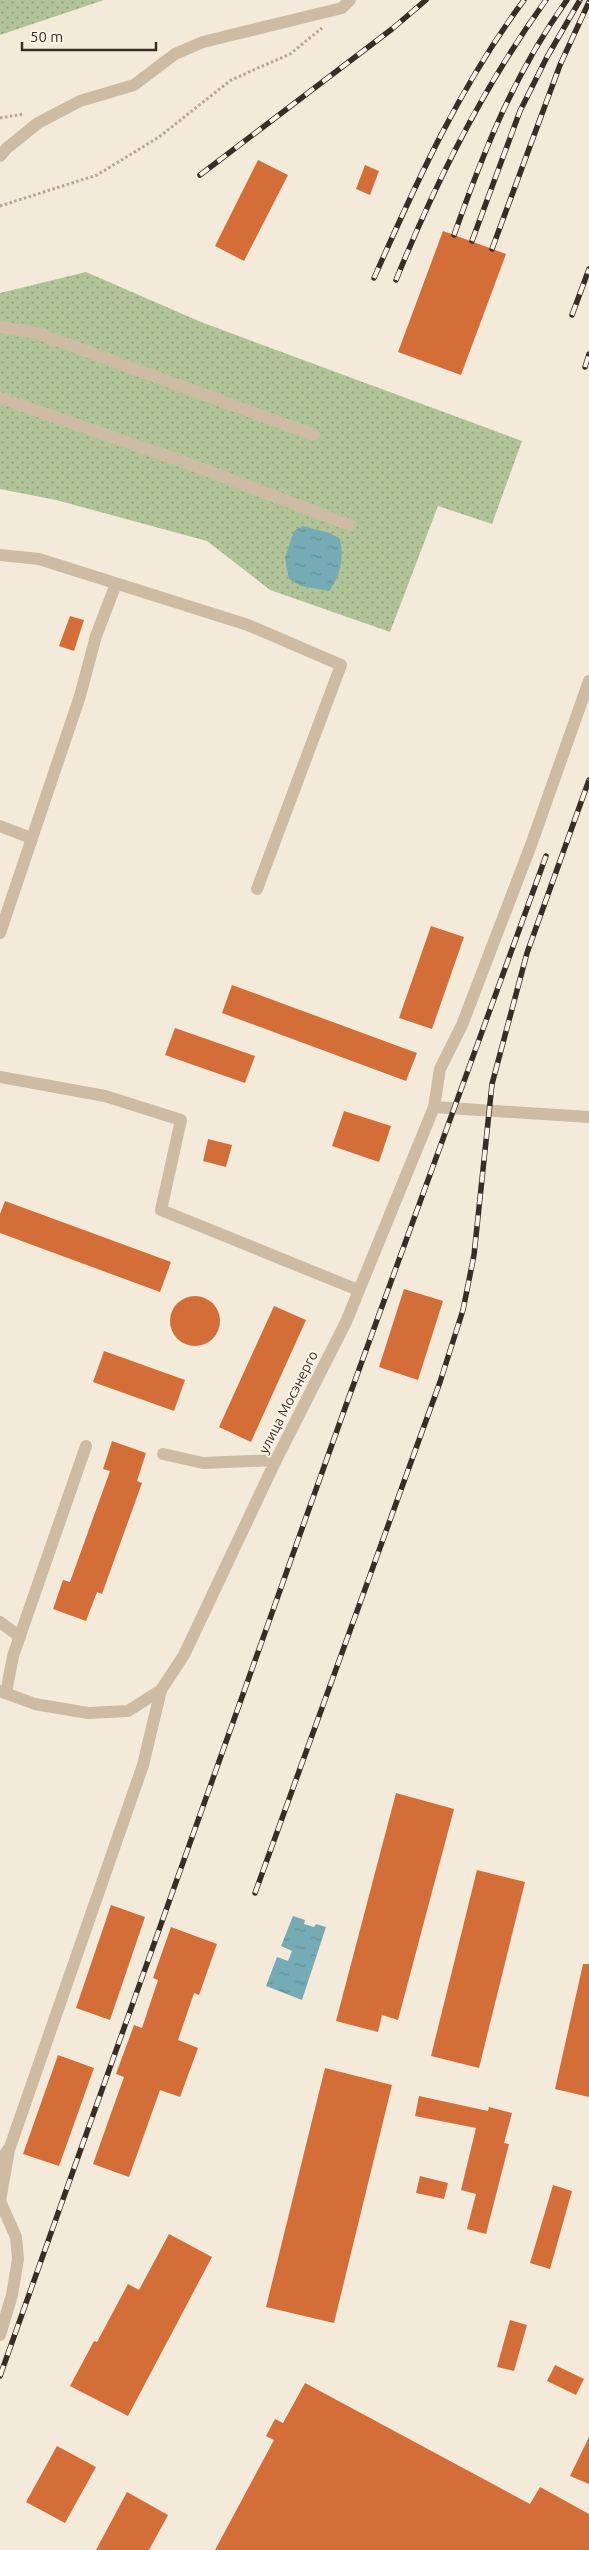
<svg xmlns="http://www.w3.org/2000/svg" width="589" height="2550" font-family="Ubuntu,sans-serif">
<style>
.garden{fill:url(#garden-dots)}
.water{fill:url(#water-ripples)}
.building{fill:#d36e38}
.lines{fill:none;stroke-linecap:round;stroke-linejoin:round}
.path{stroke:#b9a58e;stroke-width:3;stroke-dasharray:2.5 2.5;stroke-linecap:butt}
.minor{stroke:#cdbba4;stroke-width:12}
.rail-casing{stroke:#382e26;stroke-width:5.5}
.rail{stroke:#fbf4e6;stroke-width:4;stroke-dasharray:11;stroke-linecap:butt}
.labels{text-anchor:middle;dominant-baseline:central;stroke-width:4;stroke-linejoin:round;paint-order:stroke}
.street-label{font-size:14px;fill:#382e26;stroke:#fbf4e6}
</style>
<defs>
<pattern id="garden-dots" width="8" height="8" patternUnits="userSpaceOnUse" patternTransform="scale(1.25)"><rect width="8" height="8" fill="#b0c497"/><path d="M2 2h.1M6 6h.1" fill="none" stroke="#90a07b" stroke-width="1.8" stroke-linecap="round"/></pattern>
<pattern id="water-ripples" width="26" height="14" patternUnits="userSpaceOnUse" patternTransform="scale(1.25)"><rect width="26" height="14" fill="#75abb4"/><path d="M2 4q2-2 4 0t4 0M15 11q2-2 4 0t4 0" fill="none" stroke="#618c92"/></pattern>
</defs>
<rect width="100%" height="100%" fill="#f4ead9"/>
<g class="garden">
<polygon points="0,0 104,0 0,35"/>
<polygon points="86,272 201,322 522,441 492,524 438,506 390,632 270,590 207,541 56,500 0,489 0,293"/>
</g>
<g class="water">
<path d="M303,526L330,533L340,539C344,558 341,575 329,591L301,586L289,579L285,558L294,531Z"/>
<polygon points="293,1916 305,1920 304,1924 314,1927 316,1924 326,1927 302,2000 266,1986 277,1957 288,1961 292,1951 281,1946"/>
</g>
<g class="building">
<polygon points="258,160 288,175 244,261 215,246"/>
<polygon points="365,165 379,171 370,195 356,189"/>
<polygon points="443,231 506,254 461,375 398,352"/>
<polygon points="70,616 84,620 74,651 59,646"/>
<polygon points="431,926 464,937 432,1029 399,1018"/>
<polygon points="232,985 417,1053 406,1081 222,1013"/>
<polygon points="175,1028 255,1056 245,1083 165,1055"/>
<polygon points="344,1111 391,1126 379,1162 332,1146"/>
<polygon points="208,1139 232,1145 226,1167 203,1161"/>
<polygon points="5,1201 171,1262 160,1292 0,1233 0,1214"/>
<polygon points="404,1289 443,1301 418,1380 379,1367"/>
<circle cx="195" cy="1321" r="25"/>
<polygon points="274,1306 306,1320 251,1442 219,1427"/>
<polygon points="104,1351 185,1380 174,1411 93,1382"/>
<polygon points="112,1441 146,1453 137,1481 142,1483 102,1594 97,1592 86,1621 53,1609 63,1580 70,1582 110,1471 103,1469"/>
<polygon points="396,1793 454,1809 398,2020 382,2015 378,2032 336,2021"/>
<polygon points="477,1870 525,1882 479,2068 431,2056"/>
<polygon points="111,1905 145,1917 110,2020 76,2008"/>
<polygon points="171,1927 217,1944 199,1995 194,1993 178,2040 198,2048 180,2097 160,2090 129,2177 93,2164 124,2077 116,2074 134,2025 142,2028 158,1980 153,1978"/>
<polygon points="583,1964 589,1964 589,2097 555,2089"/>
<polygon points="58,2055 94,2068 59,2166 23,2154"/>
<polygon points="325,2068 392,2085 334,2323 266,2307"/>
<polygon points="419,2096 488,2111 489,2107 512,2113 504,2143 509,2144 486,2234 467,2229 476,2194 461,2190 476,2128 415,2116"/>
<polygon points="420,2176 448,2183 444,2199 416,2193"/>
<polygon points="553,2185 572,2191 550,2269 530,2263"/>
<polygon points="169,2234 212,2257 128,2416 70,2386 94,2341 97,2342 128,2284 139,2290"/>
<polygon points="510,2320 527,2325 514,2371 497,2367"/>
<polygon points="555,2365 584,2379 576,2395 547,2381"/>
<polygon points="305,2383 530,2504 540,2487 589,2514 589,2550 215,2550 274,2440 266,2436 275,2419 283,2423"/>
<polygon points="589,2437 589,2484 570,2476"/>
<polygon points="57,2446 96,2467 65,2523 26,2502"/>
<polygon points="127,2492 168,2515 149,2550 96,2550"/>
</g>
<g class="lines">
<g class="path">
<polyline points="0,118 24,114"/>
<polyline points="0,206 97,175 159,137 231,80 290,54 322,28"/>
</g>
<g class="minor">
<polyline points="0,156 7,148 38,123 80,101 134,85 175,54 203,42 342,8 350,0"/>
<polyline points="0,327 37,333 314,435"/>
<polyline points="0,398 187,463 350,525"/>
<polyline points="0,555 39,559 248,625 341,665 257,889"/>
<polyline points="0,826 31,838"/>
<polyline points="0,933 80,696 96,636 116,584"/>
<polyline points="0,1077 105,1096 181,1120 161,1210 358,1290"/>
<polyline points="434,1107 589,1117"/>
<polyline points="163,1454 203,1463 276,1460"/>
<polyline points="0,1622 20,1637"/>
<polyline points="0,1691 35,1704 88,1713 128,1711 161,1690 184,1655 276,1460 346,1322 434,1107 440,1069 462,1025 531,845 589,681"/>
<polyline points="6,1693 13,1656 86,1446"/>
<polyline points="0,2161 10,2147 143,1765 161,1690"/>
<polyline points="0,2335 12,2295 18,2259 16,2237 0,2201 9,2150"/>
</g>
<g class="rail-casing">
<g id="rail">
<polyline points="200,175 392,29 426,0"/>
<path d="M454,235C485,148 513,76 567,0"/>
<polyline points="472,241 520,111 547,57 580,0"/>
<polyline points="492,249 560,65 589,2"/>
<path d="M374,278C417,181 460,86 524,0"/>
<path d="M396,280C436,181 483,87 546,0"/>
<polyline points="572,315 589,269"/>
<polyline points="585,367 589,354"/>
<polyline points="255,1893 440,1382 463,1310 474,1255 492,1084 527,953 589,780"/>
<polyline points="0,2376 345,1408 546,856"/>
</g>
</g>
<use href="#rail" class="rail"/>
</g>
<g class="labels">
<g class="street-label">
<text transform="translate(288 1402) rotate(-63)">улица Мосэнерго</text>
</g>
</g>
<path d="M22 42v8h134v-8" fill="none" stroke="#382e26" stroke-width="2.5"/>
<text x="30" y="42" font-size="15" fill="#382e26" stroke="#fbf4e6" stroke-width="4" paint-order="stroke">50 m</text>
</svg>
